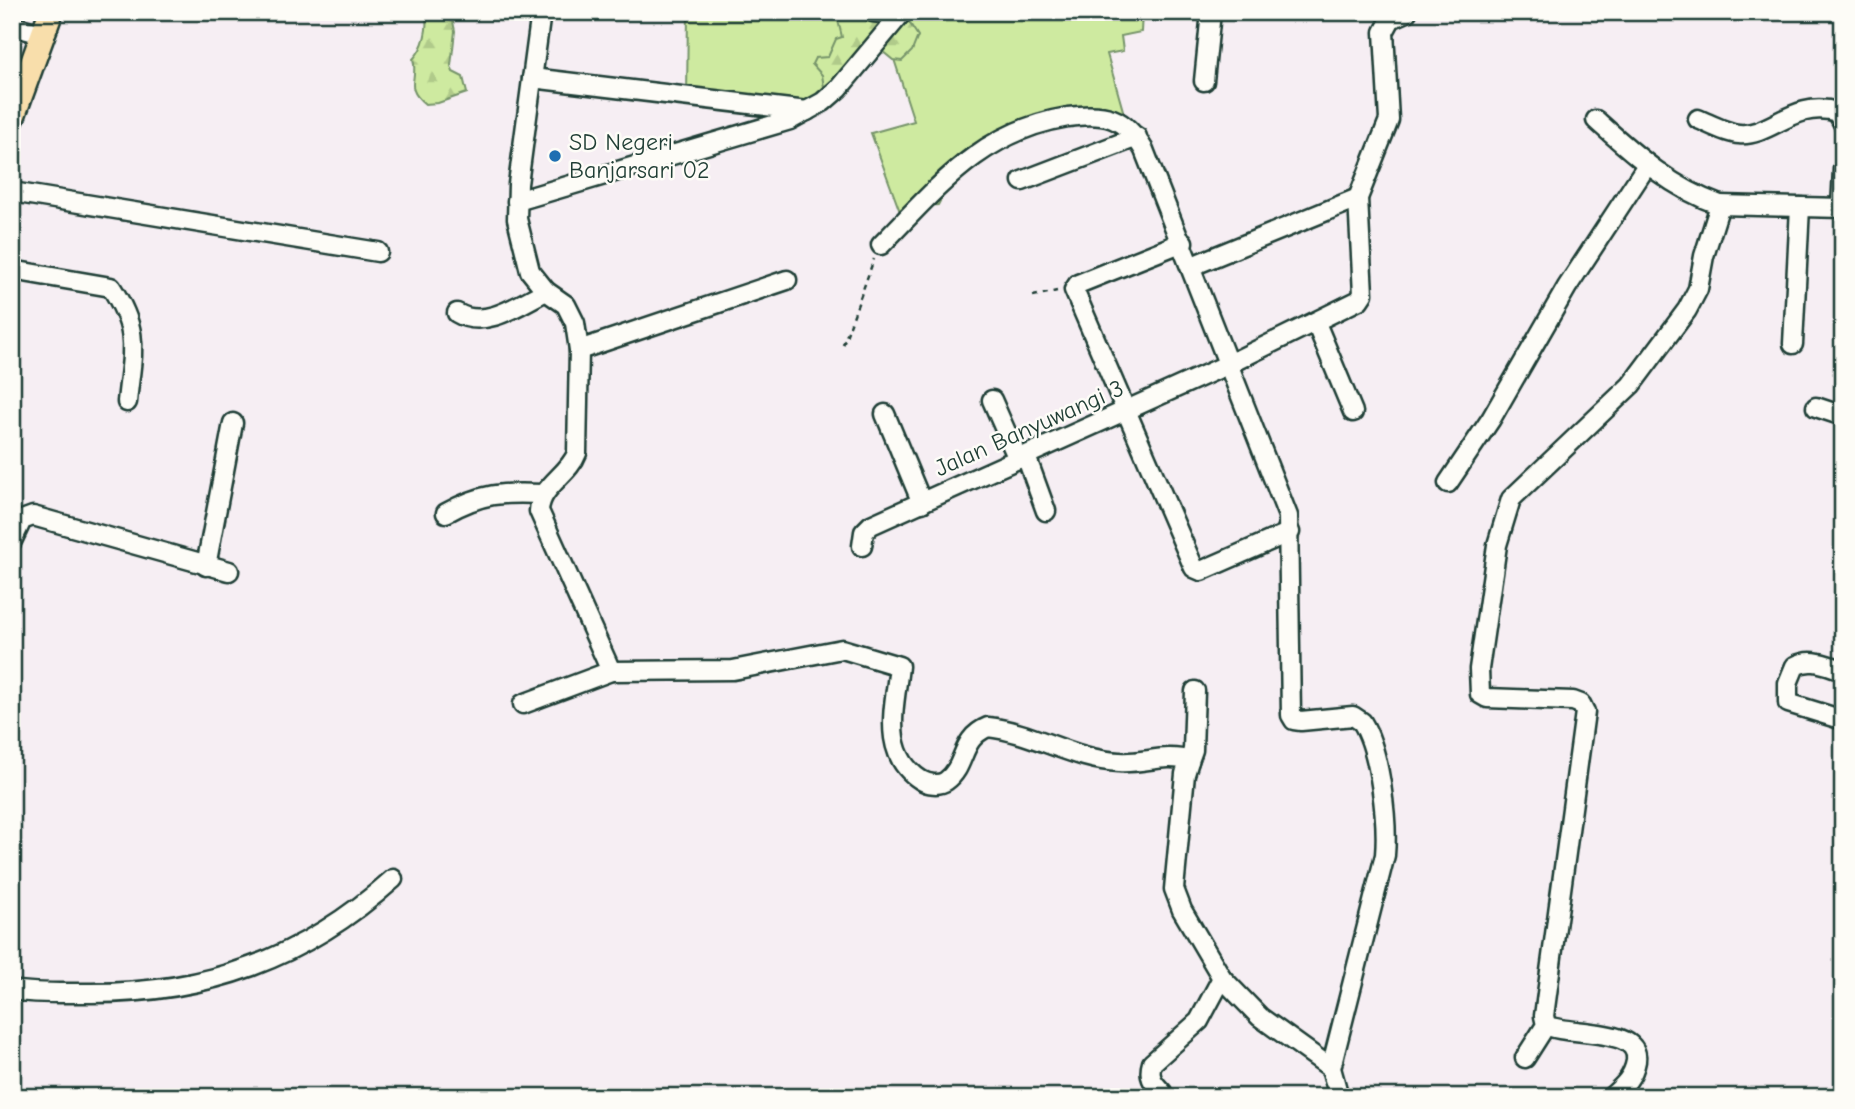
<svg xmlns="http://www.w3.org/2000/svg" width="1855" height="1109" font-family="'Comic Neue',sans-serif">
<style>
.green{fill:#ceeaa0;stroke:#76946a;stroke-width:2}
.forest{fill:url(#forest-firs);stroke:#76946a;stroke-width:2}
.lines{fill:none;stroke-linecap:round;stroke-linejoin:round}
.minor-casing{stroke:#1f3d34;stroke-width:23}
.major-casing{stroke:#1f3d34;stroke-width:28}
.path{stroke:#1f3d34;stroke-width:2.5;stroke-dasharray:5 5;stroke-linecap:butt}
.minor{stroke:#fdfcf7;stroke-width:18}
.major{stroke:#f8deab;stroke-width:23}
.poi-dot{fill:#1f6fb2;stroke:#fdfcf7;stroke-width:2.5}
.labels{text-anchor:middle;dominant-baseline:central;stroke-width:5;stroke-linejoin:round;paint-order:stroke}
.poi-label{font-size:24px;fill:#1f3d34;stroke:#fdfcf7;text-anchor:start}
.street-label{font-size:24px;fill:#1f3d34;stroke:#fdfcf7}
</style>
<defs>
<pattern id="forest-firs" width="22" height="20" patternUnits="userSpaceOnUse" patternTransform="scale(1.75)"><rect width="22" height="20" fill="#ceeaa0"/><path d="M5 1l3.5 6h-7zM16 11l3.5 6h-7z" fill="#b0ca8a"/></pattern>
</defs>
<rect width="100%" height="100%" fill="#f6eef3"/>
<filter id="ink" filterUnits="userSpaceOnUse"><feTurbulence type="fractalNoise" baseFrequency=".0143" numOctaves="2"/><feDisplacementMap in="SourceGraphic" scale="14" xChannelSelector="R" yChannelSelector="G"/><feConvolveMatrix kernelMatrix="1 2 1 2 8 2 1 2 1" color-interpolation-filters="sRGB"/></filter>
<g filter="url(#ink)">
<g class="green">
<polygon points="688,12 840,13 845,40 844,75 814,111 687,98"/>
<path d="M875,12H1142L1141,32L1121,36L1123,51L1107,54L1124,114C1057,112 993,115 953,176C947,185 943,196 938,205L924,206L903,220L871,133L914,121L882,22Z"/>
</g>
<g class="forest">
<path d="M425,12H451L455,31L451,66L453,72L463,77L467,93L438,103L425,104C403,86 419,79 413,59C424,48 429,27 425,12Z"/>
<polygon points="836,12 887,12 905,16 918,36 912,51 902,61 893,60 877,47 839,95 824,87 822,75 812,64 815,58 828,57 836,39 842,37"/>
</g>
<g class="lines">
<g class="minor-casing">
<g id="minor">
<path d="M541,12L518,184L517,219L530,271L546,291L566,305L575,323L579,350L577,453C569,475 540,486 539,511L611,671L733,670L842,649L899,666C895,706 880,754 921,780C928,784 939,786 946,781C967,766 959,739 988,727C1033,732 1074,760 1119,762C1143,764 1166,753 1189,761L1185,774L1174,889L1182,910L1222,978L1260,1017L1331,1068"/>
<polyline points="12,26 43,34"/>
<polyline points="532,78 807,111"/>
<polyline points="1204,81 1211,12"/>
<path d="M1698,119C1710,124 1726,133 1739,134C1771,137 1794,99 1837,112L1843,123"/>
<path d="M1596,120C1634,154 1671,188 1720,205"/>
<polyline points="1022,181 1137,137"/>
<polyline points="12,192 378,252"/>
<polyline points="517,201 790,120 823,102 839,88 900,15 873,12"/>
<polyline points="1841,207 1843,169"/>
<polyline points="1183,242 1078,284 1074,290 1194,568 1201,571 1290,532"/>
<path d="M881,245C939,186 982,131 1068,117C1105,112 1124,116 1144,150L1288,516L1291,715L1294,720L1301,721L1353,716L1362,722C1380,751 1388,821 1385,855L1331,1068L1339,1097"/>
<polyline points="1192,266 1358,198"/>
<path d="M12,270L111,287C141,333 132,351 127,402"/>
<path d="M457,313C485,330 520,304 546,291"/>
<polyline points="1316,323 1353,412"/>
<polyline points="1793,344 1800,207"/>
<polyline points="579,350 787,280"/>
<polyline points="992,400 1018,459"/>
<polyline points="1816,407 1843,416"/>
<polyline points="885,414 922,503"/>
<polyline points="1026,456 1046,511"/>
<polyline points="1448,483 1491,419 1567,287 1647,165"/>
<path d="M446,513C482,493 502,492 543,494"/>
<polyline points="12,541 22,520 33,516 229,571"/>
<polyline points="862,546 864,532 871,525 1229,364 1359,300 1363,294 1358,198 1389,120 1384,32 1391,19 1407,12"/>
<polyline points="206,566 233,423"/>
<path d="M1843,670C1826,665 1811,657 1795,666L1788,683V703L1843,720"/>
<polyline points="523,704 611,671"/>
<polyline points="1189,761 1193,750 1195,691"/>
<path d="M12,990C37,994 62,993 87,993C206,994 304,959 393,879"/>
<path d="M1546,1025C1566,1036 1641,1026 1636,1061C1633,1078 1623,1086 1611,1097"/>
<polyline points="1525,1058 1546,1025 1544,1016 1585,712 1581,704 1573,701 1487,698 1480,694 1479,669 1497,545 1511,499 1631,385 1687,310 1698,289 1704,256 1720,205 1843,208"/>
<path d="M1162,1092C1152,1082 1148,1076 1152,1063L1199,1021L1222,978"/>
</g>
</g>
<g class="major-casing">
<polyline id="major" points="12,119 51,12"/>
</g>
<g class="path">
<polyline points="1033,296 1057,291"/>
<polyline points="843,345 874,259"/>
</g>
<use href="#minor" class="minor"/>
<use href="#major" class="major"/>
</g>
</g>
<circle class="poi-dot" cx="555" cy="156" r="7"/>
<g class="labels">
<g class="poi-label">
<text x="569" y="142">SD Negeri<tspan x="569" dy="28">Banjarsari 02</tspan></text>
</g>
<g class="street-label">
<text transform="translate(1029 428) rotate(-24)">Jalan Banyuwangi 3</text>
</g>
</g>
<rect width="1855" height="1109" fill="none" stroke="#fdfcf7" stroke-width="42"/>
<rect x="21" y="21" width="1813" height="1067" fill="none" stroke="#1f3d34" stroke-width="2.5" filter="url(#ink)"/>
</svg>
